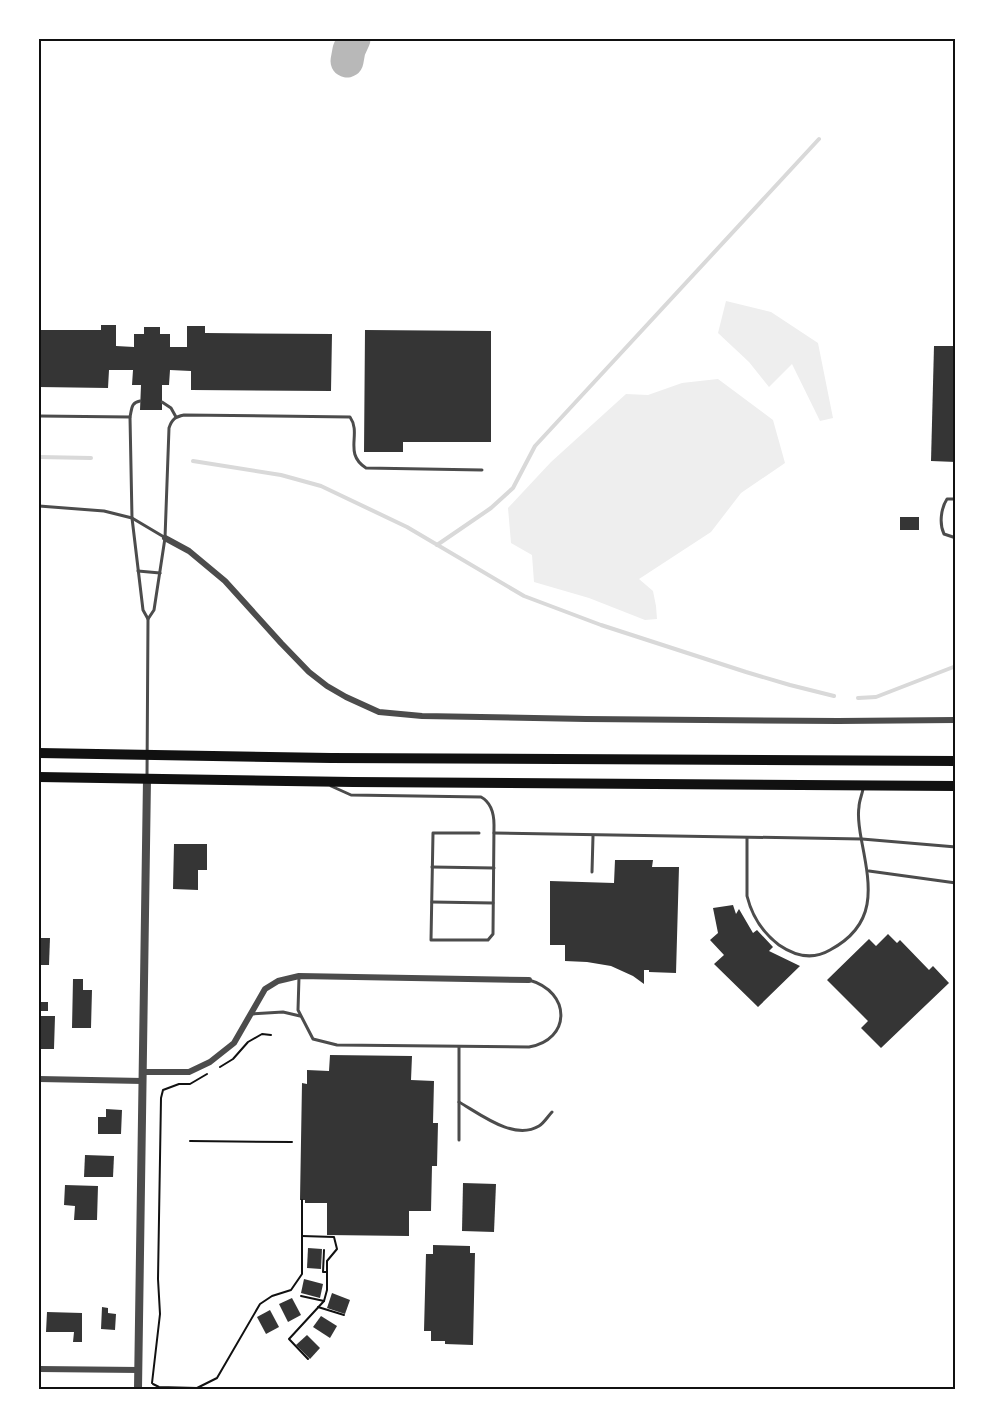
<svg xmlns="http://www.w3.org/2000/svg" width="995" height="1428" font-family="'Fira Sans',sans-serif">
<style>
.green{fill:#eee}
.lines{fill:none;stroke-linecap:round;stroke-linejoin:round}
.stream{stroke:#d9d9d9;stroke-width:4}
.taxiway{stroke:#b8b8b8;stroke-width:33}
.building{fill:#353535}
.path{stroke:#111;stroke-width:2}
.service{stroke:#4c4c4c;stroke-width:3}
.minor{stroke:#4c4c4c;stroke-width:6}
.tertiary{stroke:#4c4c4c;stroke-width:8}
.primary{stroke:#111;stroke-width:10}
.neatline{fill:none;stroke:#111;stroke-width:2}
</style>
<rect width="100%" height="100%" fill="#fff"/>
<g class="green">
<polygon points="726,301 771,312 818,343 833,418 820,421 792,364 769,387 749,362 718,333"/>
<polygon points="718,379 773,420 785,463 741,493 711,532 639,579 653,591 656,606 657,619 645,620 589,598 534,582 532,555 511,543 508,508 551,462 626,394 648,395 682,383"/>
</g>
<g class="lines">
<g class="stream">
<polyline points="39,457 91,458"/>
<polyline points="193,461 281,475 321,486 407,527 524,596 601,625 746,672 790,685 834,696"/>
<polyline points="437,545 491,508 513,488 535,446 819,139"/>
<polyline points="858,698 876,697 956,666"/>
</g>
<polyline class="taxiway" points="347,61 349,50 354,39"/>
</g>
<g class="building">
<polygon points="101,325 116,325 116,346 134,347 134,334 144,334 144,327 160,327 160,334 170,334 170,347 187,347 187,326 205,326 205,333 332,334 331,391 191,390 191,371 170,370 169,385 162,385 162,410 140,410 141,385 132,385 133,370 109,370 108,388 39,387 39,330 101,330"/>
<polygon points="365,330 491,331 491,442 403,442 403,452 364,452"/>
<polygon points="934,346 956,346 956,462 931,461"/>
<rect x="900" y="517" width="19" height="13"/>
<polygon points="174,844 207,844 207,870 198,870 198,890 173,889"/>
<polygon points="615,860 653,860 652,867 679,867 676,973 649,972 649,970 644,970 644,984 633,976 611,966 587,962 565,961 565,945 550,945 550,881 614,883"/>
<polygon points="733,905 736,914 739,909 753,933 757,930 773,947 769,951 800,966 758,1007 714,964 724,955 710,940 718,933 713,908"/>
<polygon points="888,934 897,943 900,940 929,970 933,966 949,983 881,1048 861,1028 868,1021 827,980 869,939 876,946"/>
<polygon points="39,938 50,938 49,965 39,965"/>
<polygon points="73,979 83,979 83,990 92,990 91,1028 72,1028"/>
<rect x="39" y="1002" width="9" height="9"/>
<polygon points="39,1016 55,1016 54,1049 39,1049"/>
<polygon points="330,1055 412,1056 411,1080 434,1081 433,1123 438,1123 437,1166 432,1166 431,1211 409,1211 409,1236 327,1235 327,1203 305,1203 305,1200 300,1200 302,1083 307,1084 307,1070 329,1071"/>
<polygon points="106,1109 122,1110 121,1134 98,1134 98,1117 106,1117"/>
<polygon points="85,1155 114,1156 113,1177 84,1177"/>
<polygon points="463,1183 496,1184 494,1232 462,1231"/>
<polygon points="65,1185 98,1186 97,1220 74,1220 75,1206 64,1205"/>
<polygon points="433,1245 470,1246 470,1253 475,1253 473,1345 445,1344 445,1341 431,1341 431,1331 424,1331 426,1254 433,1254"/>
<polygon points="308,1248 322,1249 321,1269 307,1268"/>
<polygon points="304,1279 323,1284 320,1298 301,1293"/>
<polygon points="332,1293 350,1300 345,1314 327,1308"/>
<polygon points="292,1298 301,1315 288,1322 279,1304"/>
<polygon points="102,1307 108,1308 108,1313 116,1314 115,1330 101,1329"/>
<polygon points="270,1310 279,1327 266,1334 257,1317"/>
<polygon points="47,1312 82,1313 82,1342 73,1342 74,1332 46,1332"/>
<polygon points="321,1316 337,1326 330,1338 313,1327"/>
<polygon points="307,1335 320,1348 310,1359 296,1345"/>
</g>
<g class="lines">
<g class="path">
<polyline points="220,1067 233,1059 248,1042 262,1034 271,1035"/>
<polyline points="190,1141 292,1142"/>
<polyline points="302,1236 334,1237 337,1249 327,1261 327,1290 324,1301 289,1339 308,1359"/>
<polyline points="324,1250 323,1272 327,1272"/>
<polyline points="301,1296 324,1301"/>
<polyline points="318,1307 344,1315"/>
<polyline points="152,1383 160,1314 158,1279 161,1098 163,1090 179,1084 190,1084 207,1074"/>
<polyline points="153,1384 159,1387 197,1388 217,1378 260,1304 272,1296 291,1290 302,1274 302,1200"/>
</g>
<g class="service">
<polyline points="162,402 171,408 176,417"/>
<polyline points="39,416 130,417 132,518 143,610 148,619 147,777"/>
<path d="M130,417C132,408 131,403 140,401"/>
<path d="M956,499H947C941,508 939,524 944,534L956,538"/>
<polyline points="39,506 104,511 132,518 164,537"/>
<polyline points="138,571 160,573"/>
<path d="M148,619L154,610L165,538L169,428C172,419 175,417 184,415L350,417C362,434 343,453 366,468L482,470"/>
<path d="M331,786L351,795L481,797C492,803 494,814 494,825L493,934L488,940H431L433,833H479"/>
<polyline points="494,833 862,839 956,847"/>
<path d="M747,838V896C752,916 763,933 779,945C795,956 813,960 830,950C877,925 871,889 862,843C860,832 857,818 859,807C859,801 862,795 863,789"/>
<polyline points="432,867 494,868"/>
<polyline points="869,871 956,883"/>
<polyline points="592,872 593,836"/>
<polyline points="432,902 493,903"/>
<path d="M299,977L298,1010L313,1039L337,1045L529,1047C571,1040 572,992 529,980"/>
<polyline points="252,1014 283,1012 300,1016"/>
<polyline points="459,1047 459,1140"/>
<path d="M459,1102C480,1114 514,1141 539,1126C544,1123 548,1116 552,1112"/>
</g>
<g class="minor">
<polyline points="165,538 189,551 225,581 281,643 309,672 327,686 346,697 379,712 422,716 586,719 838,721 956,720"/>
<polyline points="143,1072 189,1072 210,1062 234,1043 265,989 278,981 299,976 529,980"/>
<polyline points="39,1079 143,1081"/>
<polyline points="39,1369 139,1370"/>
</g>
<polyline class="tertiary" points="138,1389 147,779"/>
<g class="primary">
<polyline points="39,753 331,758 956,761"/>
<polyline points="39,777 353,782 956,786"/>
</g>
</g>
<rect width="995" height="1428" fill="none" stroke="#ffffff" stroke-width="81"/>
<rect x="40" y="40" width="914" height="1348" class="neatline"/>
</svg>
